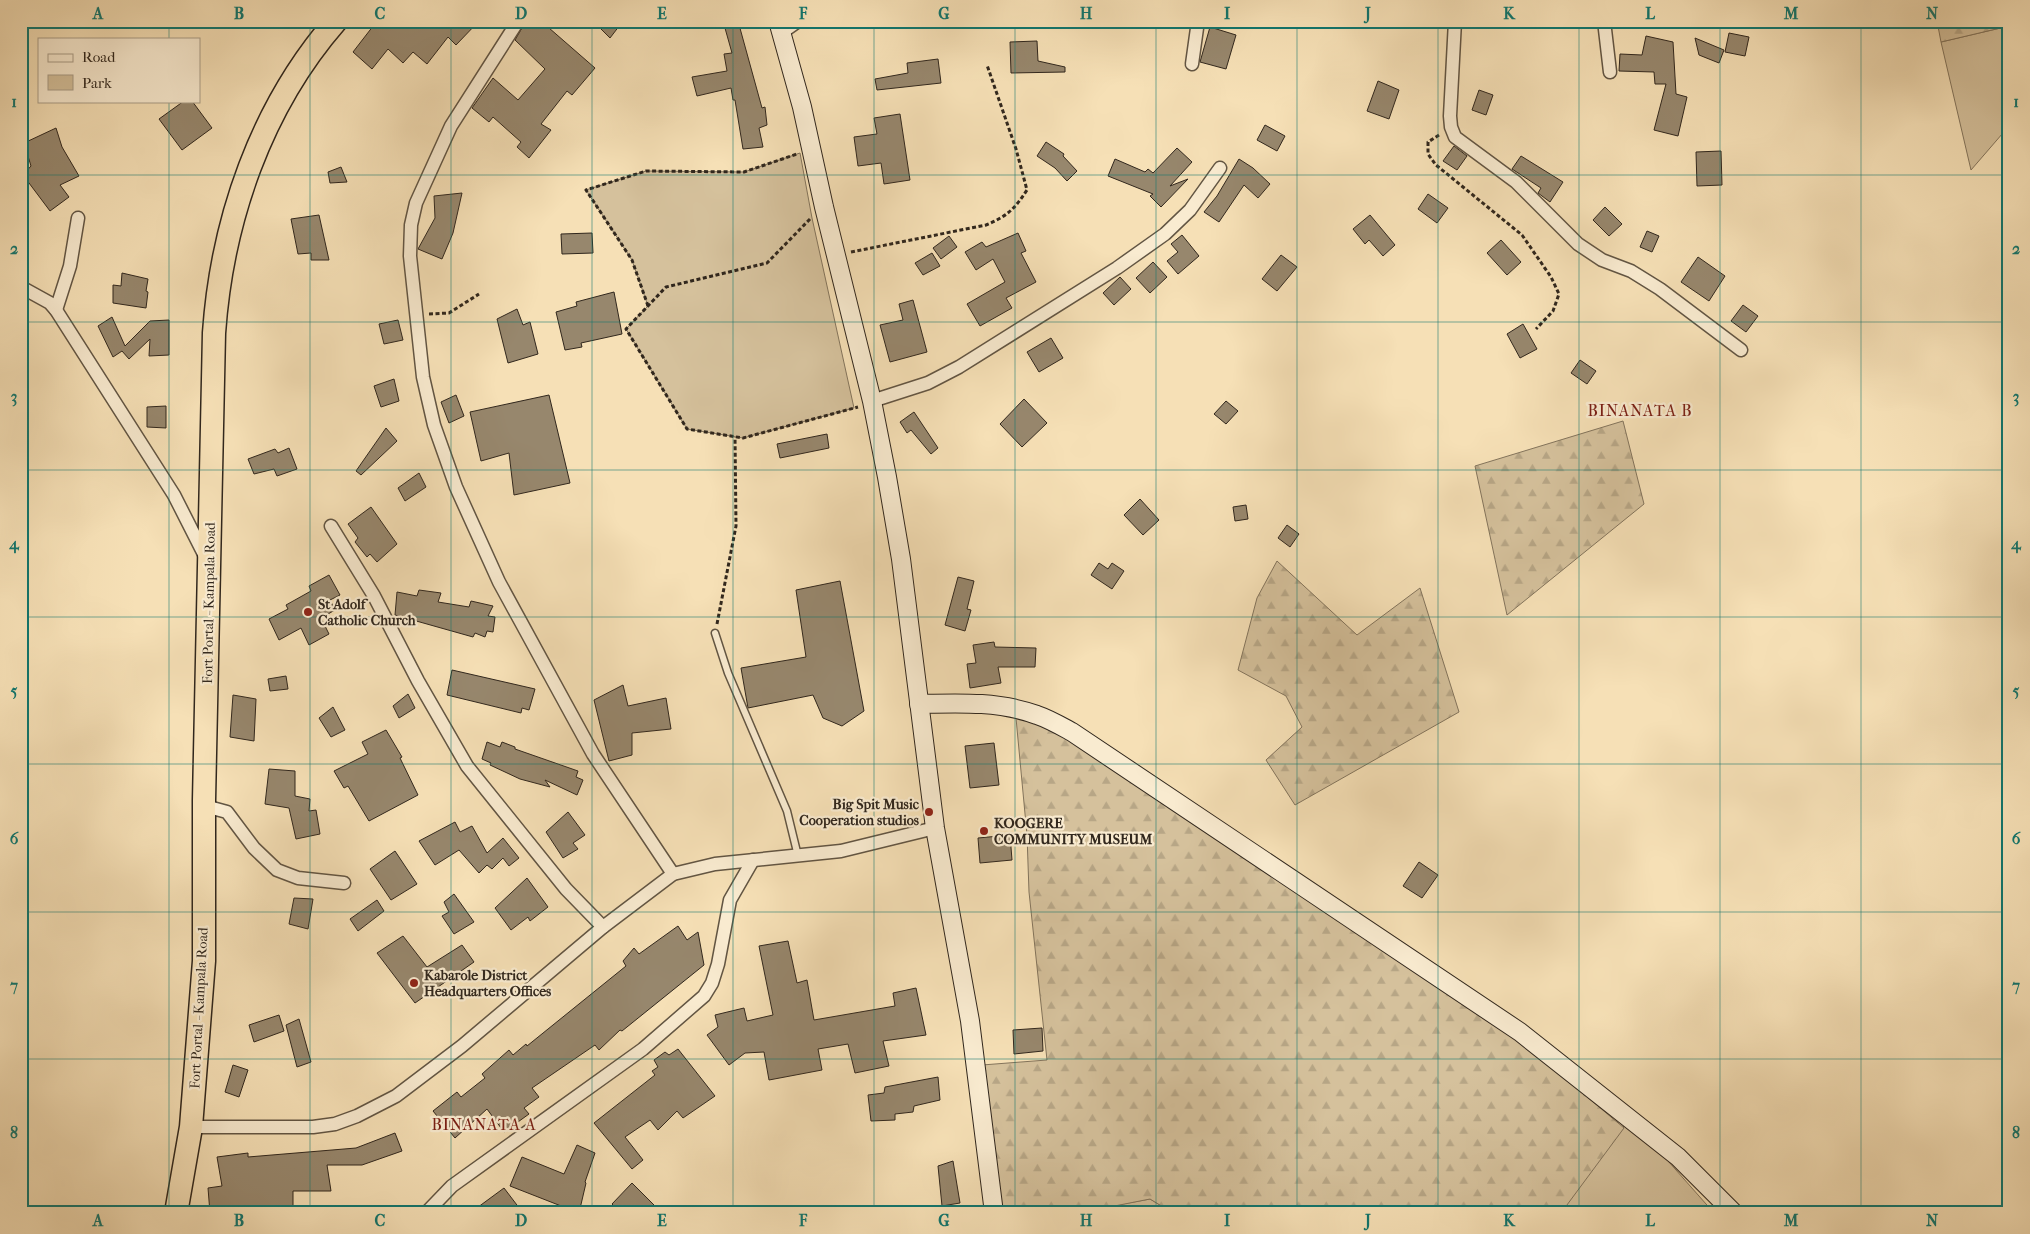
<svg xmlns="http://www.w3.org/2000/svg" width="2030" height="1234" font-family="'IM FELL French Canon',serif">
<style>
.green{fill:#d5c19c;stroke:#83745c}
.forest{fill:url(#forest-firs);stroke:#83745c}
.building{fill:#97876d;stroke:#31271d}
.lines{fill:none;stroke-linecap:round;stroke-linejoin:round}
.lane-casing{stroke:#625543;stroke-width:9}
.street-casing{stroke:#625543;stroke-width:15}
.secondary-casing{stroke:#31271d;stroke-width:20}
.highway-casing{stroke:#31271d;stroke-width:25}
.path{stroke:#31271d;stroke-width:3;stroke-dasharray:4 2.5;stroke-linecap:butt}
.lane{stroke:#f9ebd0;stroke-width:6}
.street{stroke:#f9ebd0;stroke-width:12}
.secondary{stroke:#f9ebd0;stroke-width:18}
.highway{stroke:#f6e0b6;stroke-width:22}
.grid{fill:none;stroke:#0f766e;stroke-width:1;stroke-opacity:0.55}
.poi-dot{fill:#8f2418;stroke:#f9ebd0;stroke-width:2}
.labels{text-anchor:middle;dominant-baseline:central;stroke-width:4.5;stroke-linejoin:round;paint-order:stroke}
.street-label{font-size:14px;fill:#31271d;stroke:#f9ebd0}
.poi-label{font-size:14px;font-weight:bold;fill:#31271d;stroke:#f9ebd0;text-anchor:start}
.quarter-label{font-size:16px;letter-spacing:1px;fill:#7a1f14;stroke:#f9ebd0}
.neatline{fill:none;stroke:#0f766e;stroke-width:2}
.grid-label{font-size:16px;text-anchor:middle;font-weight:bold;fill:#0f766e}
</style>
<defs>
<pattern id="forest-firs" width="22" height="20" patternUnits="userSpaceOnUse" patternTransform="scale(1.25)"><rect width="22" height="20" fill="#d5c19c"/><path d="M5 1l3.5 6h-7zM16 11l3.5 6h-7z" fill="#b7a686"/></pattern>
</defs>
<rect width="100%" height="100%" fill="#f6e0b6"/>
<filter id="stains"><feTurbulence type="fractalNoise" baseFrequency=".004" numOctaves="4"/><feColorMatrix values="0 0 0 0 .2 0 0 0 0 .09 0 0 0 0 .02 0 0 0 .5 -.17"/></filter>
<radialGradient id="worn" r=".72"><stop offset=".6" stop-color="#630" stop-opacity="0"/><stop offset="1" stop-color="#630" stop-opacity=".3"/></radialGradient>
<g class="green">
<polygon points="2009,26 2009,126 1971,170 1941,42"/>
<polygon points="800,153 812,218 854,408 743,438 687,429 626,329 648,306 632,260 586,190 646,171 744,172"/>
<polygon points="1630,1118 1714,1213 1560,1213"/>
<polygon points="1150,1199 1173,1213 1079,1213 1079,1212"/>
</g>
<g class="forest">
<polygon points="1937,21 2009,21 2009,26 1941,42"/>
<polygon points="1623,421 1644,504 1507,615 1475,466"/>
<polygon points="1277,561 1357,635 1420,588 1459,712 1295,805 1266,760 1302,727 1286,696 1238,670 1257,598"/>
<polygon points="1016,718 1040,719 1484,1010 1624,1128 1561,1213 1173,1213 1150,1199 1079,1213 1001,1213 982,1065 1047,1060 1029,892 1027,835"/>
</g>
<g class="building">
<polygon points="377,21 479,21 456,45 448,37 427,64 413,52 403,63 388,49 372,69 353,52"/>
<polygon points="526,21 541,21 595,68 572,95 567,91 541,124 551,130 529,158 517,147 521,142 493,117 489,122 472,108 493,78 518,100 545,69 515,40"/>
<polygon points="593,21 623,21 610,38"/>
<polygon points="723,21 738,21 762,108 765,107 767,125 759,128 763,147 743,149 735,100 733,100 731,88 697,96 692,77 727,71 724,54 732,53"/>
<polygon points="1210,27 1236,35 1226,69 1200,62"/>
<polygon points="1729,33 1749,37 1745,56 1725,52"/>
<polygon points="1646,36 1673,42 1676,94 1687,97 1678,136 1654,130 1666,84 1655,84 1654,72 1619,71 1620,54 1642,55"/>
<polygon points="1695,38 1724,50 1719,63 1699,55"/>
<polygon points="1037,41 1038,61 1065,67 1065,72 1011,73 1010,42"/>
<polygon points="938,59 941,83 877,90 875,79 908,73 907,63"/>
<polygon points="1378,81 1399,90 1389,119 1367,111"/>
<polygon points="1479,90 1493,95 1486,115 1472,110"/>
<polygon points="184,101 192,101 212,128 182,150 159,119"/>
<polygon points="900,114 910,180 884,184 881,163 858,166 854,137 877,134 874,118"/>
<polygon points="1265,125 1285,136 1277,151 1257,140"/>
<polygon points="56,128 62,147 79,176 60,185 69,197 50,211 23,175 31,166 24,143"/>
<polygon points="1046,142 1064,154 1063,156 1077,171 1067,181 1055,168 1037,156"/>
<polygon points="1454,146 1467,156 1457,170 1443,161"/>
<polygon points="1177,148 1192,162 1170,186 1188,179 1161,207 1150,196 1153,194 1108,176 1115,159 1145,172 1148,169 1153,173"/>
<polygon points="1721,151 1722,185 1697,186 1696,152"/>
<polygon points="1521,156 1563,182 1550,202 1538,193 1541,188 1512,169"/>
<polygon points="1239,159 1253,168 1270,184 1258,198 1244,185 1219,222 1204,212 1217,196"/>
<polygon points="341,167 347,182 330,183 328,172"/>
<polygon points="462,193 453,233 442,259 418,249 435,218 434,196"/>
<polygon points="1428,194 1448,208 1437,223 1418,209"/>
<polygon points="1605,207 1622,224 1609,236 1593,220"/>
<polygon points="319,215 329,260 311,260 311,253 298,254 291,219"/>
<polygon points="1370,215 1395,245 1383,256 1369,240 1365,244 1353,229"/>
<polygon points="1647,231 1659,236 1652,252 1640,247"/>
<polygon points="592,233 593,253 562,254 561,234"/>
<polygon points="1018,233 1026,251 1021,253 1036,282 1006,298 1012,308 980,326 967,304 1005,282 993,259 976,270 965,252 982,242 986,247"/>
<polygon points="1182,235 1199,256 1178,274 1167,261 1178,252 1171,244"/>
<polygon points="949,236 957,247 941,259 933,248"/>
<polygon points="1501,240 1521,262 1507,275 1487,253"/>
<polygon points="932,253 940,266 923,275 915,263"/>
<polygon points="1281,255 1297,267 1277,291 1262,279"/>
<polygon points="1698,257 1725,276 1709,301 1681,282"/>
<polygon points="1153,262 1167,277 1150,293 1136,278"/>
<polygon points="122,273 148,279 146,291 148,292 146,308 113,303 113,285 121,286"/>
<polygon points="1120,277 1131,289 1114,305 1103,293"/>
<polygon points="614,292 622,334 581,343 582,347 565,350 556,312 577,306 576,302"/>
<polygon points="913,300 927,352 890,362 880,325 903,320 899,304"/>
<polygon points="1743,305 1758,316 1746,332 1731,321"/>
<polygon points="517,309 523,325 530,322 538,354 508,363 497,319"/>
<polygon points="112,317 125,346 150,321 169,320 169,355 149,356 150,339 129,359 122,351 113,357 98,326"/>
<polygon points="398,320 403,340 384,344 379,324"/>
<polygon points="1523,324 1537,349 1520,358 1507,334"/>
<polygon points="1051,338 1063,358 1039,372 1027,352"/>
<polygon points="1580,360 1596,371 1587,384 1571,373"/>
<polygon points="394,379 399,401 381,407 374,386"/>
<polygon points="456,395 464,416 449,423 441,402"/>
<polygon points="549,395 570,483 514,495 509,453 481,461 470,412"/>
<polygon points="1024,399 1047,423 1022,447 1000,424"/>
<polygon points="1226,401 1238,411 1226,424 1214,414"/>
<polygon points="166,406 166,428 147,427 147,407"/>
<polygon points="914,412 938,448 931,454 911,430 907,433 900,422"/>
<polygon points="386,428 397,441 361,475 356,471"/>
<polygon points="827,434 829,448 780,458 777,444"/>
<polygon points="289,448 297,469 277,476 274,469 254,474 248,459 275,449 278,453"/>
<polygon points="419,473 426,487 405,501 398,488"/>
<polygon points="1140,499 1159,520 1143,535 1124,515"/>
<polygon points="1246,505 1248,519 1235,521 1233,507"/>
<polygon points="371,507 397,544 377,562 370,554 367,557 355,542 358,538 348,524"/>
<polygon points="1287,525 1299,534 1290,547 1278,538"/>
<polygon points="1099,563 1108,569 1112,563 1124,571 1112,589 1091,575"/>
<polygon points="329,575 340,595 330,600 335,610 321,618 329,634 309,645 301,628 279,640 269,619 288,609 286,605 311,591 309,586"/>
<polygon points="958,577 974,581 967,609 971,610 965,631 945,625"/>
<polygon points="840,581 864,711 842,726 823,718 813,695 748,708 741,668 806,657 796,590"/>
<polygon points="419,590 441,593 438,602 469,607 471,601 493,606 488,616 495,617 493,632 487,631 485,637 475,633 473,637 395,615 397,592 417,596"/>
<polygon points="994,642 995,647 1036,648 1035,667 998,667 1001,683 970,688 967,664 976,663 973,645"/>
<polygon points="452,670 535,689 529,710 522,708 521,713 447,695"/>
<polygon points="286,676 288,689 270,691 268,679"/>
<polygon points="623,685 628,706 666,698 671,729 632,733 632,755 609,761 594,700"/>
<polygon points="408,694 415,708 399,718 393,706"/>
<polygon points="233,695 256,699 254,741 230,737"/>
<polygon points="333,707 345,730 331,737 319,718"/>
<polygon points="386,730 402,757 400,758 418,795 369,821 348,786 344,788 334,771 368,754 362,742"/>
<polygon points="487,742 500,747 502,742 515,747 515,749 578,771 576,777 583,780 577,795 545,780 550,787 520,779 490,765 491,763 482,759"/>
<polygon points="994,743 999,785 970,788 965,746"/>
<polygon points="269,769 295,771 295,796 310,799 309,811 316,810 320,834 296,839 289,808 265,804"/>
<polygon points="568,812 585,835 573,843 578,849 563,858 546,832"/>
<polygon points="455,822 460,832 472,826 487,853 503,838 519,858 509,866 503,858 492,869 487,865 479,873 459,850 435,865 419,841"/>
<polygon points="1010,835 1012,860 980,863 978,838"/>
<polygon points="395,851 417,884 391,900 370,869"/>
<polygon points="1419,862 1438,875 1422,898 1403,886"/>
<polygon points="527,878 548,907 530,921 528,917 511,930 495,908"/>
<polygon points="454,894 474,922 454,934 442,916 449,912 444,902"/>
<polygon points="294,898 313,899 308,929 289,924"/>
<polygon points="377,900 384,911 358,931 350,919"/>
<polygon points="678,926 687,940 698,932 704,965 622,1031 620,1030 599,1050 595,1045 532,1088 539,1097 524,1108 529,1114 504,1132 487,1109 455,1138 433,1111 457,1092 461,1097 485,1078 482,1074 509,1050 513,1055 526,1044 527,1046 626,966 623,961 634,948 639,954"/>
<polygon points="403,936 427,967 462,945 474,962 415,1003 377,953"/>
<polygon points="788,941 797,983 807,980 814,1020 895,1006 893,993 916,988 926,1035 883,1041 889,1066 855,1073 848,1044 818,1049 822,1070 769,1080 764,1052 745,1053 729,1065 707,1035 718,1027 715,1015 744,1008 747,1021 773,1015 759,946"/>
<polygon points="279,1015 284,1031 254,1042 249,1025"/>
<polygon points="299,1019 311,1062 297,1067 286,1025"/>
<polygon points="1042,1028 1043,1051 1014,1054 1013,1030"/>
<polygon points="678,1049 715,1096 683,1118 677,1111 658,1130 650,1120 625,1137 643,1160 632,1169 594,1123 655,1075 652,1071 658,1067 654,1060 665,1052 669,1055"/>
<polygon points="233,1065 248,1070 239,1097 225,1092"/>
<polygon points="938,1077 940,1100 914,1106 913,1112 895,1114 895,1120 871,1121 868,1095 884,1093 885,1087"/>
<polygon points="395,1133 402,1151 362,1165 327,1165 331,1191 293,1191 293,1213 210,1213 208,1188 222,1186 217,1157 248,1153 248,1157 356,1148"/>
<polygon points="577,1145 595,1153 585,1182 586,1183 579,1213 510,1186 522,1157 564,1174"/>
<polygon points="953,1161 960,1203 942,1206 938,1166"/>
<polygon points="632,1183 662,1213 621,1213 612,1204"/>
<polygon points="504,1188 523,1213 470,1213"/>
</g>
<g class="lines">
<g class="lane-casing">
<polyline id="lane" points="715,633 728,673 787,811 798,856"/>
</g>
<g class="street-casing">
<g id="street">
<polyline points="518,21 451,126 416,203 411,225 410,256 423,377 434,425 456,487 499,582 593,754 673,874"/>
<polyline points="1455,21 1450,116 1451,127 1455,137 1516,182 1578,244 1602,260 1631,271 1660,289 1741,350"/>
<polyline points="1604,21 1610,72"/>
<polyline points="781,33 798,21"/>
<polyline points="1192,64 1198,21"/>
<polyline points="21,287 50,303 56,310 174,495 206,558"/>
<polyline points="56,310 70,266 78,218"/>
<polyline points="872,401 928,383 959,367 1117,268 1165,234 1190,210 1220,168"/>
<polyline points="331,526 374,596 418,681 467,766 566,889 603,927"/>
<polyline points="205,806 227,812 254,848 277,870 298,878 344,883"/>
<polyline points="191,1127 313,1127 335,1124 357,1116 396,1096 462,1046 603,927 673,874 715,864 841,851 935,828"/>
<polyline points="426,1213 452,1186 643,1049 704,996 712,983 718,964 730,900 753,860"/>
</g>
</g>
<g class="secondary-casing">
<g id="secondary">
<polyline points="778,21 802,107 824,207 872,401 887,477 901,559 935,828 970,1021 994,1213"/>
<path d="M919,704C958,703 999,701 1037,715C1049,719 1061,726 1072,732L1520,1032L1678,1157L1734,1213"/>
</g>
</g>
<g class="highway-casing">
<path id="highway" d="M176,1213L191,1127L204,961V800L214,333C222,220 261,107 336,21"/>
</g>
<g class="path">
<polyline points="1439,135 1428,142 1428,154 1436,165 1522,235 1551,277 1559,294 1553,311 1536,329"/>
<polyline points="810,219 767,263 666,287 626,329 687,429 743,438 858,407"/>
<path d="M851,252L986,225C1007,216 1014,210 1027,190L1016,149L987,65"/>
<polyline points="648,306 632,260 586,190 646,171 744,172 797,154"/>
<polyline points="429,314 449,313 479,294"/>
<polyline points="717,624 736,526 735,437"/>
</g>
<use href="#lane" class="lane"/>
<use href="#street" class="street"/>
<use href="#secondary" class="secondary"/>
<use href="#highway" class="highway"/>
</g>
<path class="grid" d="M169,21V39M310,21V1213M451,21V1213M592,21V1213M733,21V1213M874,21V1213M1015,21V1213M1156,21V1213M1297,21V1213M1438,21V1213M1579,21V1213M1720,21V1213M1861,21V1213M169,101V1213M21,175H2009M21,322H2009M21,470H2009M21,617H2009M21,764H2009M21,912H2009M21,1059H2009"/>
<g class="poi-dot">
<circle cx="308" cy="612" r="5"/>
<circle cx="929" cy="812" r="5"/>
<circle cx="984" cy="831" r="5"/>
<circle cx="414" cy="983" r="5"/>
</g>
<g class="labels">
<g class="street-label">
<text transform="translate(209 603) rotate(-89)">Fort Portal - Kampala Road</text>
<text transform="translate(199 1008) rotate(-87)">Fort Portal - Kampala Road</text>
</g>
<g class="poi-label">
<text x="318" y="604">St Adolf<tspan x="318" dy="16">Catholic Church</tspan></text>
<text x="919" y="804" text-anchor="end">Big Spit Music<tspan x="919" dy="16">Cooperation studios</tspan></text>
<text x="994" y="823">KOOGERE<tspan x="994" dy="16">COMMUNITY MUSEUM</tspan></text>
<text x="424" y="975">Kabarole District<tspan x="424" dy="16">Headquarters Offices</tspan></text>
</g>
<g class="quarter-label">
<text x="1640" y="410">BINANATA B</text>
<text x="484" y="1124">BINANATA A</text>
</g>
</g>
<rect width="2030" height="1234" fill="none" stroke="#f6e0b6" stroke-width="55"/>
<rect x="38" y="38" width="162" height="65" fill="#f9ebd0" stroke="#a99d88"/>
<rect x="48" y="54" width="25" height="8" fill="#f9ebd0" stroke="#a99d88"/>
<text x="82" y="62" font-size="15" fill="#31271d">Road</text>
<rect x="48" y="75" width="25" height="15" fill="#d5c19c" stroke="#a99d88"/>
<text x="82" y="88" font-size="15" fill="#31271d">Park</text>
<rect x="28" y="28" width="1974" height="1178" class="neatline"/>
<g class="grid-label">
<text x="98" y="19">A</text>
<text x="239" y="19">B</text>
<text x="380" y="19">C</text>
<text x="521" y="19">D</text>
<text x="662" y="19">E</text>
<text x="803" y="19">F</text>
<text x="944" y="19">G</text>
<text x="1086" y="19">H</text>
<text x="1227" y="19">I</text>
<text x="1368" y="19">J</text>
<text x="1509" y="19">K</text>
<text x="1650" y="19">L</text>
<text x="1791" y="19">M</text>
<text x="1932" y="19">N</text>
<text x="14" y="107">1</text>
<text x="2016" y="107">1</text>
<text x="14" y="254">2</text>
<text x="2016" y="254">2</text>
<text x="14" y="402">3</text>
<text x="2016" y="402">3</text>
<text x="14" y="549">4</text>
<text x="2016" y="549">4</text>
<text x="14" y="696">5</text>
<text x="2016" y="696">5</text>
<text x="14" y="844">6</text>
<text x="2016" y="844">6</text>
<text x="14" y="991">7</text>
<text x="2016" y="991">7</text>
<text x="14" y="1138">8</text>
<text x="2016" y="1138">8</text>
<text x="98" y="1226">A</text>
<text x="239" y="1226">B</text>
<text x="380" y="1226">C</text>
<text x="521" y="1226">D</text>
<text x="662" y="1226">E</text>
<text x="803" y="1226">F</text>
<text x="944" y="1226">G</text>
<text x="1086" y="1226">H</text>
<text x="1227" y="1226">I</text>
<text x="1368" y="1226">J</text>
<text x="1509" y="1226">K</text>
<text x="1650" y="1226">L</text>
<text x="1791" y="1226">M</text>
<text x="1932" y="1226">N</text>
</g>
<rect width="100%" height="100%" filter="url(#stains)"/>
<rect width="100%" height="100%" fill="url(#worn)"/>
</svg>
